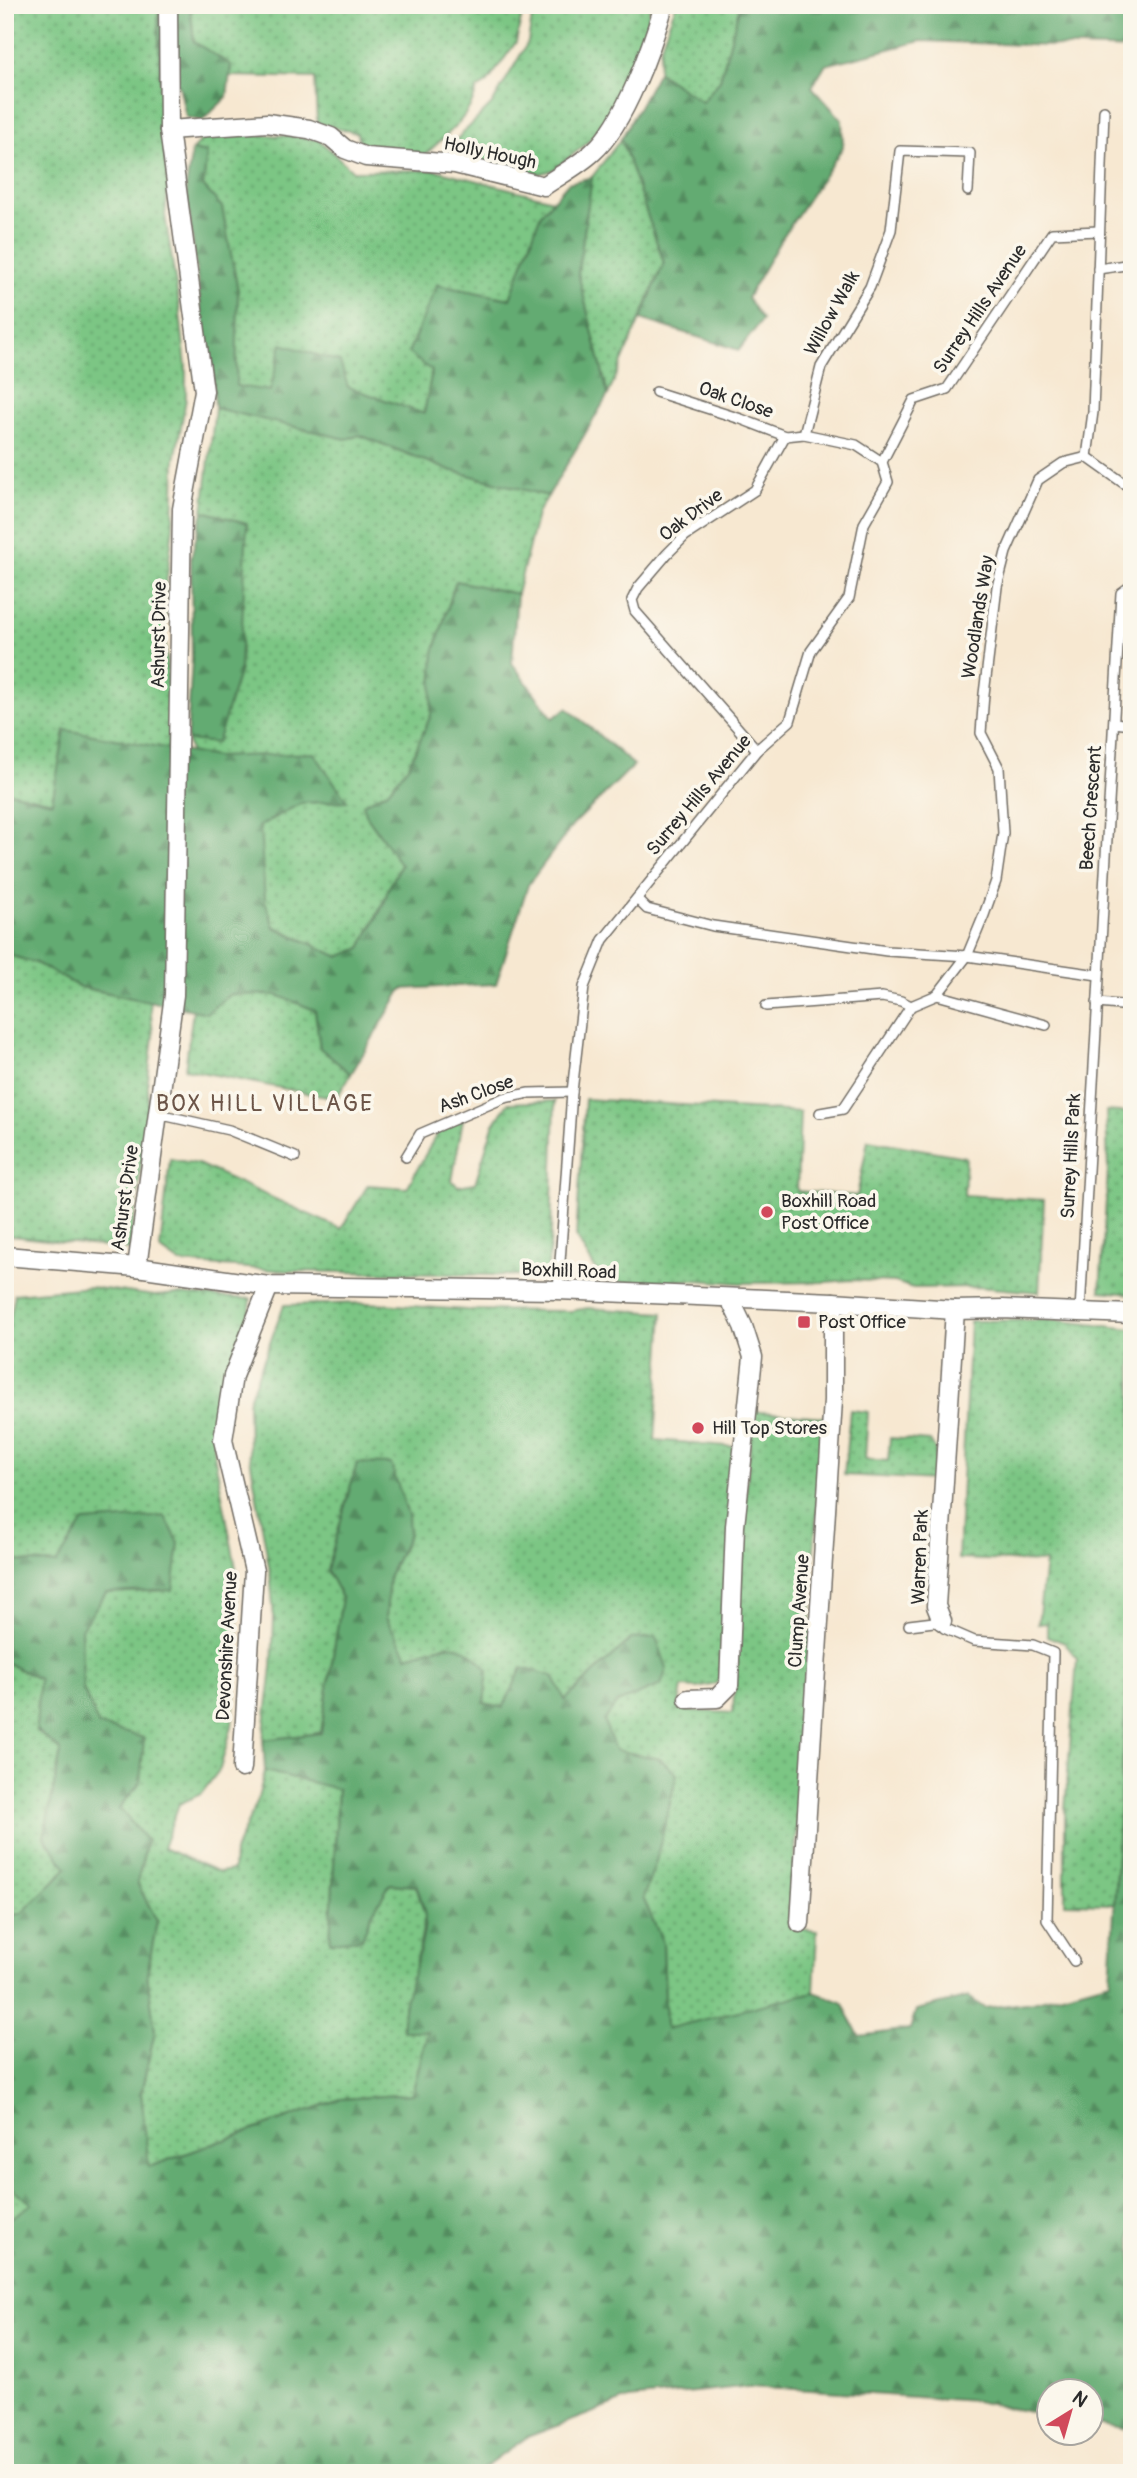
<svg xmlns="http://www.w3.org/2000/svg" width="1137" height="2478" font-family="Pangolin,sans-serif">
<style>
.grass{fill:url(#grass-dots);stroke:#537858;stroke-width:2}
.forest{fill:url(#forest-firs);stroke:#486b4e;stroke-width:2}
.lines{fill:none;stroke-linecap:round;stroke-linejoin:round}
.lane-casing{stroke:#726d65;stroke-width:12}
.street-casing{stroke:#726d65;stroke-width:21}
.lane{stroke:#fff;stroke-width:9}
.street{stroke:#fff;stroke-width:18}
.poi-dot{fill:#d1495b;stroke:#fbf7ec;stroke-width:2.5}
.labels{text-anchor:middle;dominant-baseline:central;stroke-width:7;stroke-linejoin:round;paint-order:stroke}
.street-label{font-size:19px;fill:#2b2b2b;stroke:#fbf7ec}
.poi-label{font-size:19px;fill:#2b2b2b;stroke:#fbf7ec;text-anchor:start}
.quarter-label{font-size:23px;letter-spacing:2px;fill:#6b5447;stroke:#fbf7ec}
</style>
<defs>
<pattern id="grass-dots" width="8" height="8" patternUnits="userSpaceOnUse" patternTransform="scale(1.75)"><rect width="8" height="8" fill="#7bc684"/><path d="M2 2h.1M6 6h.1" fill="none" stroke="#65a16c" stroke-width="1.8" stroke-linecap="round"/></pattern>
<pattern id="forest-firs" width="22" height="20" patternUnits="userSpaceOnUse" patternTransform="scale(1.75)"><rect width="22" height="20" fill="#64ab72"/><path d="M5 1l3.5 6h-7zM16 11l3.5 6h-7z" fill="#538b5e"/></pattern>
</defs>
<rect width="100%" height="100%" fill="#fbf7ec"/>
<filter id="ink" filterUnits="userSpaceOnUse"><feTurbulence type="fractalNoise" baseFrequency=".0143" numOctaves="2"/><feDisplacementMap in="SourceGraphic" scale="14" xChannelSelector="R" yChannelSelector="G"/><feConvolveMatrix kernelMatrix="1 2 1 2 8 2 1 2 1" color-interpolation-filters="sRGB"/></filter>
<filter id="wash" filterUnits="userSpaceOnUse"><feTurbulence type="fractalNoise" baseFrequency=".00686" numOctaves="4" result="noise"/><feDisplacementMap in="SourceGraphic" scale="28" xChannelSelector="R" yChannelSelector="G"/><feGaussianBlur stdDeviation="1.57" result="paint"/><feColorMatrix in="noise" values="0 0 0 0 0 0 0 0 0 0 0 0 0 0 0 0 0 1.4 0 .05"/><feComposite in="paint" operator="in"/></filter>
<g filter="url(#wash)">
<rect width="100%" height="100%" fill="#f7e8d1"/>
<g class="grass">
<polygon points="5,5 158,5 160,78 168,189 165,215 179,305 186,366 186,399 175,460 173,527 166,586 165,641 171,710 168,749 66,731 52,802 5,791"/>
<path d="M190,5H524L516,42L487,83L477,89C469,119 447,134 425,155L362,148L357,133L317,123L315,78L230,76L231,65L194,42Z"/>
<polygon points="534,5 650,5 645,44 611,113 586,144 553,170 531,176 440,156 492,104 528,42"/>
<polygon points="676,5 740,5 720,80 702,102 658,72 661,45"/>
<polygon points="234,134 290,136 319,140 353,171 436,170 553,200 541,214 510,299 437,285 432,371 424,414 348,387 282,345 270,392 236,386 238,291 222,208 203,186 207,153 192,150 203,138"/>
<polygon points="621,139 664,263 608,395 578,273 592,177"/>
<polygon points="215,408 346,439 359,435 446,469 548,496 537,514 517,594 456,581 434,653 431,715 410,765 388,791 363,804 367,816 401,865 361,948 339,957 274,926 265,901 259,826 301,803 347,801 243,758 216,757 191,753 187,740 217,742 247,524 203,511"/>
<polygon points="5,954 36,963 80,987 150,1002 153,1036 148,1080 148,1111 130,1250 5,1235"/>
<polygon points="230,994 277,995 315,1010 320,1048 351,1074 336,1099 185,1069 193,1010 207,1012"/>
<polygon points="585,1099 800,1112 797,1191 857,1196 868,1140 966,1157 964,1195 1044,1200 1039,1292 978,1287 913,1288 895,1282 851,1280 826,1282 740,1283 695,1280 623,1282 601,1278 576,1237"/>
<polygon points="555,1101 551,1234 547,1276 288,1271 180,1263 160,1249 170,1159 198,1164 341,1229 368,1185 407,1188 440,1128 463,1119 452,1181 458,1186 475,1183 493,1126 508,1103"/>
<polygon points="1106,1111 1132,1113 1132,1294 1100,1291 1108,1170"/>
<polygon points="90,1287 155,1296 176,1294 251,1299 249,1318 220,1386 213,1448 237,1573 238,1658 232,1726 220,1769 201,1794 179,1804 163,1848 219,1872 233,1870 234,1852 257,1802 265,1771 338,1788 330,1942 362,1939 370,1917 390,1884 416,1886 425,1916 416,1966 402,2013 428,2031 412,2094 341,2099 148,2167 141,2093 155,2031 147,1974 157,1921 137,1883 147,1841 119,1808 140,1783 98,1725 83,1689 81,1628 106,1593 172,1589 56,1564 5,1560 5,1343 15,1294"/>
<polygon points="369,1303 466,1310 571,1311 588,1308 663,1313 655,1440 738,1447 722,1675 716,1684 698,1688 682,1687 678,1710 733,1713 743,1534 753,1409 759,1412 824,1417 812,1575 809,1684 789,1927 817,1931 814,1992 666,2030 663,1943 643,1898 656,1861 677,1774 659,1759 615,1750 604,1721 617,1703 661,1685 631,1639 565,1700 503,1708 484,1703 488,1670 448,1644 407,1656 386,1618 389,1575 409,1534 357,1464 327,1570 342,1598 321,1733 263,1740 272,1667 274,1619 270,1572 249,1452 248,1402 284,1305"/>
<polygon points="1054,1320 1132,1329 1132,1596 1114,1904 1065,1903 1065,1809 1077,1659 1065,1643 1047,1636 1047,1623 1038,1624 1045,1562 958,1559 970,1321"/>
<polygon points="850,1410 868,1412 865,1459 888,1461 890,1438 930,1441 936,1451 934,1480 844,1475"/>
<polygon points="5,1662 39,1679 36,1730 61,1751 44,1837 67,1868 21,1914 5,1915"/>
<polygon points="5,2179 13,2189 33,2204 5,2222"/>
</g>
<g class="forest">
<polygon points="158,5 190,5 194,42 231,65 227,97 202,121 186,117 179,85 160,78"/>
<polygon points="740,5 1132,5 1132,49 921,41 825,65 812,87 842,120 843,147 780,241 747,298 762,320 739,350 641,319 664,263 621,139 658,72 702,102 720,80"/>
<polygon points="192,150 207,153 203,186 222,207 238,291 236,386 270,391 282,344 340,362 348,387 424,414 432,371 408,353 437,285 510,299 541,214 568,183 592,177 578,273 608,395 548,496 446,469 360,435 346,439 215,408 213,368 202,316 186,187"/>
<polygon points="203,511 247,523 240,669 217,743 187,740 192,659 191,557"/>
<polygon points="456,581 517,594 512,663 553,718 567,708 634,765 573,825 528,885 496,984 402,989 351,1074 320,1048 315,1010 277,995 230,994 207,1013 80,987 36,963 5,954 5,791 52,802 65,730 216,757 314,753 347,801 301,803 260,826 265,901 274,927 339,957 361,948 384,904 388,889 401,865 367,816 363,804 388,791 409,765 431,715 434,653"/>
<path d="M357,1463L391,1464L408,1515L409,1534L389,1575L386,1618L407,1656C449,1645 457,1634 488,1670L484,1703L503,1708L522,1668L553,1676L565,1700L631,1639L656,1637L667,1668L661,1685L617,1703L604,1721L615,1750L660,1759L677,1774L656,1861L643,1898L663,1943L666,2029L814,1992L842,2002L859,2036L910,2029L916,2010L969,1997L984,2008L1033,2002L1110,1981L1132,1596V2430L1092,2422V2390H1050L1049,2416L975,2401L750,2386L629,2399L527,2437L477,2473H5V2222L32,2204L13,2189L5,2179V1915L21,1914L67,1868L44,1837L61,1751L36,1730L39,1679L5,1662V1560L56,1564L84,1522L165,1516L179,1543L173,1590L106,1593L81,1629L83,1689L98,1725L144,1738L140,1783L119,1808L147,1841L137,1883L157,1921L147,1974L155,2031L141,2093L149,2167L341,2099L412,2094L428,2031H403C400,1992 424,1957 425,1918C425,1908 419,1895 417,1886L390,1884L370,1917L362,1939L330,1942L338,1789L265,1771L263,1740L321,1733L342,1598L327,1570Z"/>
</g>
</g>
<g filter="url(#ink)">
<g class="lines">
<g class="lane-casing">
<g id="lane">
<polyline points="1098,269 1132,264"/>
<polyline points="656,392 741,419 785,436 804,434"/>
<polyline points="1087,457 1132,489"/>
<polyline points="882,462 856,445 804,434 821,367 870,287 891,230 900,151 970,153 968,191"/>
<polyline points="1114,723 1132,725"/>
<polyline points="757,750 635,611 632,600 638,588 667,554 685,536 755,490 785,436"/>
<polyline points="637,899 647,909 713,926 887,951 967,956 1098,975"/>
<polyline points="937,995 1046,1025"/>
<polyline points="1097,1003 1132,1006"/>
<polyline points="766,1006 882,997 901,1001 911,1006"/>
<polyline points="820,1113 843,1109 911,1006 937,995 967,956 984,915 996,881 1003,833 999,768 981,733 984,694 997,587 1006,552 1038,480 1063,463 1087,457 1093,412 1104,111"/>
<polyline points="158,1114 229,1130 295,1157"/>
<polyline points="406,1157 420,1134 504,1098 529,1093 572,1092"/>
<polyline points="558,1290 572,1092 584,987 603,940 757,750 790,721 811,651 849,598 864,524 888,482 882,462 914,400 947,389 1052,233 1099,231"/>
<polyline points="1080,1311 1121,593 1132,585"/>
<polyline points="909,1625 942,1621 944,1628 974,1641 1033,1645 1053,1653 1047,1920 1074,1961"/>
</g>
</g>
<g class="street-casing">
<g id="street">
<path d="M169,130L267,123L309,129L331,137L345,149L366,157L455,164L544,186C560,175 579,165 593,152C625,124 652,46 664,5"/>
<polyline points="5,1256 137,1267 269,1286 558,1290 833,1302 955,1310 1003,1309 1132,1314"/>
<polyline points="137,1267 174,995 182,509 204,391 169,130 168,5"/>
<polyline points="942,1621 936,1606 955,1310"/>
<polyline points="688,1699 717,1698 729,1686 735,1526 753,1357 743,1326 730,1299"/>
<polyline points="242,1768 254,1571 223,1440 233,1376 269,1286"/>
<polyline points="800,1923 833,1400 833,1302"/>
</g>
</g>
<use href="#lane" class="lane"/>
<use href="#street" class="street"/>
</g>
</g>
<g class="poi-dot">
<circle cx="767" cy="1212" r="7"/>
<rect x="797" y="1315" width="14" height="14" rx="3.5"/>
<circle cx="698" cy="1428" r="7"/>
</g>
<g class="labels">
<g class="street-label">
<text transform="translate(490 153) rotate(12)">Holly Hough</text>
<text transform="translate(980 309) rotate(-56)">Surrey Hills Avenue</text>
<text transform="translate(832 313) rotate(-61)">Willow Walk</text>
<text transform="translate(736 400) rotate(19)">Oak Close</text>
<text transform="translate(691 515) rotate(-37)">Oak Drive</text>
<text transform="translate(978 617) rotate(-81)">Woodlands Way</text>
<text transform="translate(159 635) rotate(-89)">Ashurst Drive</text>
<text transform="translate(699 795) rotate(-50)">Surrey Hills Avenue</text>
<text transform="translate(1091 808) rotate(-86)">Beech Crescent</text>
<text transform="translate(476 1094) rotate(-20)">Ash Close</text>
<text transform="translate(1071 1156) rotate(-87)">Surrey Hills Park</text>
<text transform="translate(125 1198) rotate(-82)">Ashurst Drive</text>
<text transform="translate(569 1271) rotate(2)">Boxhill Road</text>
<text transform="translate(920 1557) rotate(-88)">Warren Park</text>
<text transform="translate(799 1611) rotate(-86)">Clump Avenue</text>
<text transform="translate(227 1646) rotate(-87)">Devonshire Avenue</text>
</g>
<g class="poi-label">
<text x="781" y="1201">Boxhill Road<tspan x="781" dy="22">Post Office</tspan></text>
<text x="818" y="1322">Post Office</text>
<text x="712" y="1428">Hill Top Stores</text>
</g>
<g class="quarter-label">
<text x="265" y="1103">BOX HILL VILLAGE</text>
</g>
</g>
<rect width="1137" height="2478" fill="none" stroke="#fbf7ec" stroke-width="28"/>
<g transform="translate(1070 2412) rotate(37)"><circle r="33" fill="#fbf7ec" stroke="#a8a59f" stroke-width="2"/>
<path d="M0-5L12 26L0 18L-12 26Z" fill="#d1495b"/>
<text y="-10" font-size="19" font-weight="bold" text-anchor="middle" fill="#2b2b2b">N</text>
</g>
</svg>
